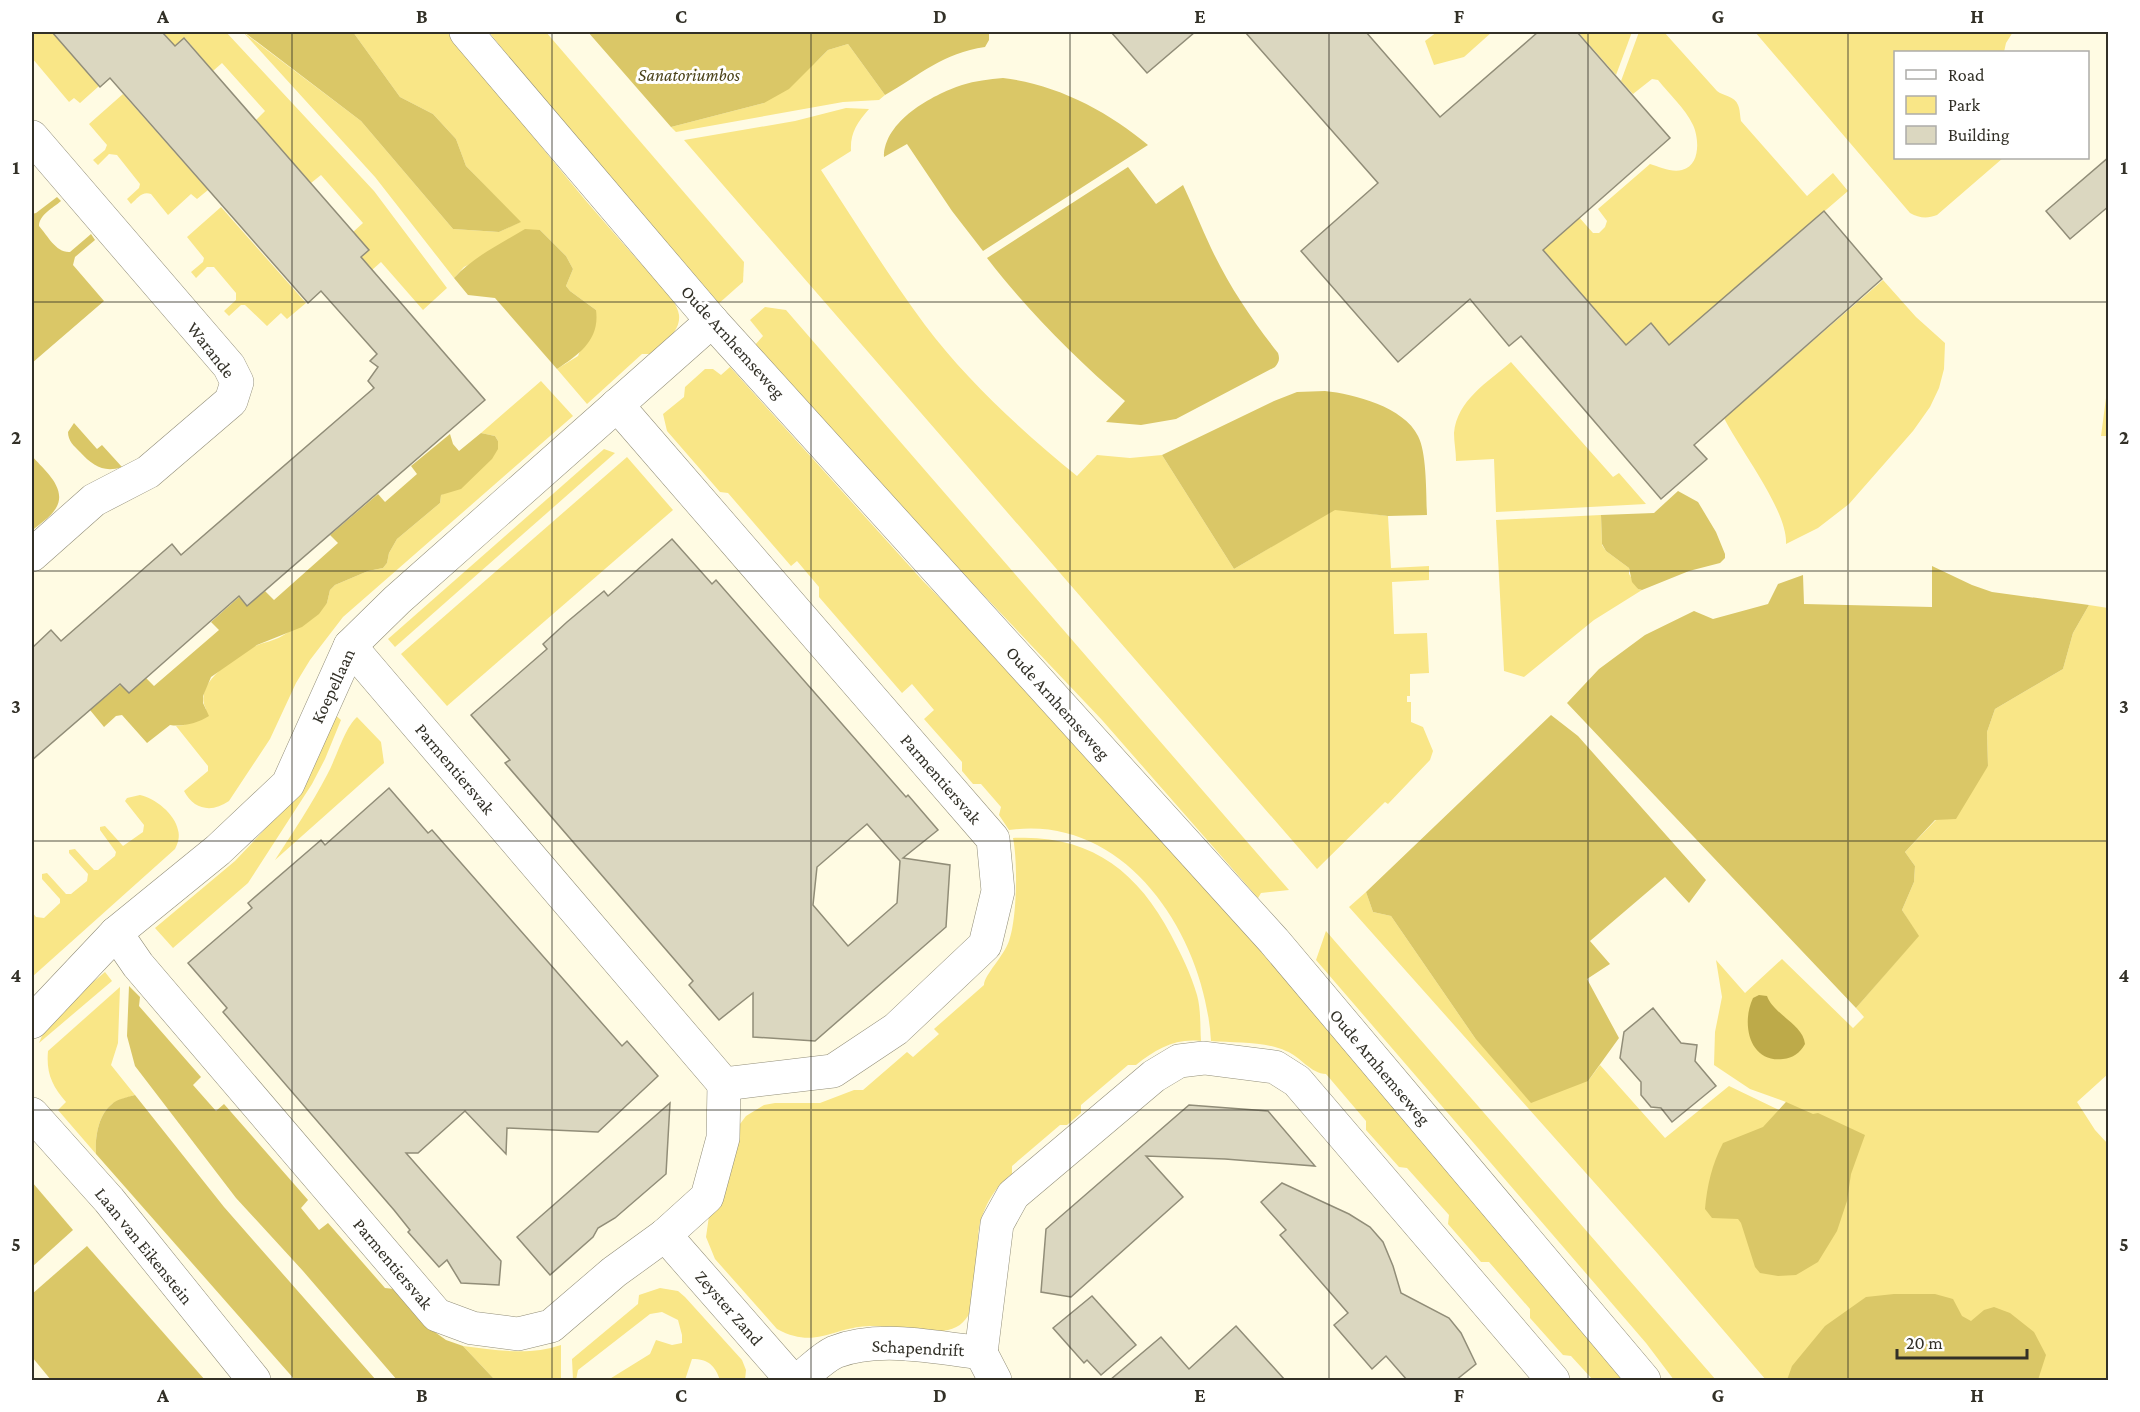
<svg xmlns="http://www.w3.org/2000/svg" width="2140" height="1412" font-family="'Crimson Pro',serif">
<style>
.green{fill:#f9e687}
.forest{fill:#dac767}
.water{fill:#bdaa49}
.building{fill:#dbd7c0;stroke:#918d78;stroke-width:1.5;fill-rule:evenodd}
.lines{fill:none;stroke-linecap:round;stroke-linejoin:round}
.minor-casing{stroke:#928e79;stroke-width:34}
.minor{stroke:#fff;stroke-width:33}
.grid{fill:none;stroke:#323027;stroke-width:1.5;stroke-opacity:0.55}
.labels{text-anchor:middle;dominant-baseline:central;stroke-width:6;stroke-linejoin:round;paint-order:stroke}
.park-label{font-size:18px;font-style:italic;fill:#4a4219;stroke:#fff}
.street-label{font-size:18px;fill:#323027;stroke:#fff}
.neatline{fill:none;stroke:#323027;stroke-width:2}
.grid-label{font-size:20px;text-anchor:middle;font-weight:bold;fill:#323027}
</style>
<rect width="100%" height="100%" fill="#fffbe3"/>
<g class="green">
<polygon points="34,32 52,32 99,86 80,103 74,98 69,102 32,58 32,34"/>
<polygon points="161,32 226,32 374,191 447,288 423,310 381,262 372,270 361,258 369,250 353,232 363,223 321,175 311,183 256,120 265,111 222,63 213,71 185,38 175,47"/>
<path d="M243,32L361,121L453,229L499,232L520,222L466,166L456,139L433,114L400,97L353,32H450C510,108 570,185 635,257C647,271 677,297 679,315C681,332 663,343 652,354H642L587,404L557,369L578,356L596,310L570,291L566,286L573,269L566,256L540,230L464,267L454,278L375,177Z"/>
<polygon points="489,32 546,32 744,262 743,282 717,305 534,89"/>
<polygon points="591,32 852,42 831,45 814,64 828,50 848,44 885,95 879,100 843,102 676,132 671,127 764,103"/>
<polygon points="1437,32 1492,32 1464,57 1434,65 1425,41"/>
<polygon points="1578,32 1632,32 1616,75"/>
<path d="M1639,32H1664L1717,91C1723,96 1735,96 1738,105C1740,109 1740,116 1741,121L1807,196L1833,173L1848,191L1669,345L1651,324L1626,345L1539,245L1578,216L1593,233H1599L1605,227L1607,221L1598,209L1650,164C1660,167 1672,173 1682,170C1701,165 1699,138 1693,125C1685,108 1669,94 1658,80L1652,79L1633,94L1621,81Z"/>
<path d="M1755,32H2013L2006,43L2004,52H1896V158H2003L1937,215C1927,219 1919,218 1910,213Z"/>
<path d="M123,94L208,190L197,199L191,194L168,215L151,194C142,191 138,198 131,204L127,199L139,188L140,184L117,155L109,154L98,165L93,160L105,150L107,145L89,124Z"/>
<path d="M846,108L869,109C857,123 850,133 851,151L821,170C855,222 888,275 925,325C967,381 1023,432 1077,476L1097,455L1130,458L1162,455L1234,569L1335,509L1388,516L1391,568L1429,566V580L1392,582L1394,634L1427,633L1429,673L1410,674V696H1407V702H1411V722L1423,727L1433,751L1430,760L1388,804L1385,802L1317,869L684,140L795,121Z"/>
<polygon points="221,207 306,303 287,319 281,313 267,326 245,305 241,305 229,316 224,311 236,300 236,293 214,267 207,267 196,278 191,272 203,262 204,258 187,237"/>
<path d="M1883,280L1916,317L1945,343L1944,369L1939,388L1930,407L1913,431L1849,504L1818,528L1786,544C1788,511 1740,450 1724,418Z"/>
<polygon points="765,307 786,310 1289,890 1261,893 1258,898 1102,720 831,434 754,346 763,336 750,320"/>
<polygon points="2108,313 2108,436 2101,436 2106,398"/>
<path d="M1511,362L1613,477L1619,473L1646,504L1496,512L1494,459L1456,461C1456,452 1454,442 1454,433C1457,400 1488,382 1511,362Z"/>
<path d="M730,367L923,581L1016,675L1115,783L1406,1115L1630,1380H1593L1571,1356L1563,1355L1530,1318V1309L1489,1262H1481L1448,1224L1449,1215L1407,1168L1399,1167L1366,1130V1121L1326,1074C1311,1074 1300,1056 1286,1051C1264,1041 1235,1043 1211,1041C1205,937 1127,813 1009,830L999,815L1001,807L981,784H973L962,771V762L924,719L934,710L912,684L902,693L819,597V587L797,561L791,566L728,493L720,492L667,431L663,414L684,397L685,387L705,369H713L721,375Z"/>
<path d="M541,381L573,416L343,617L310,660L296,683L270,739L229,801C212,813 194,810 184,791L208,771V766L176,726L184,725L206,709C192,683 236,657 255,646C264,642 274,641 282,636C298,627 312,614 327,603L330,590L335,585L368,571L383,568L387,563L389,553L397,539L440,503L441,495C476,478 478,473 498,441L495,436L481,433Z"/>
<polygon points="604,449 615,453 395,647 388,639"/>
<polygon points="627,457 673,510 447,706 401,654"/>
<polygon points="1601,515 1602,545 1606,551 1629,568 1629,574 1638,589 1642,590 1594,620 1524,677 1504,671 1496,520"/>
<polygon points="2089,605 2108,608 2108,1074 2077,1102 2095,1130 2108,1144 2108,1380 1766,1380 1658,1254 1349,907 1366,892 1373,912 1391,916 1475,1038 1588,1081 1600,1065 1665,1138 1729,1086 1779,1110 1786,1102 1750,1089 1714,1065 1715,1032 1722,997 1716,960 1745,993 1782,959 1853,1028 1864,1017 1856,1008 1918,936 1902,910 1914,882 1915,866 1905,852 1988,766 1987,732 1995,709 2063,669 2073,633"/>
<polygon points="333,713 341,720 325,759 312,784 248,883 173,948 155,928 235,861 282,811"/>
<path d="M357,717L381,742L384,763L275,860C293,832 312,804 327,775C336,759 345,727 357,717Z"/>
<path d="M140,795C155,798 175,814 178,830C180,837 178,843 175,849L32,977V912L36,917L44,918L60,903V899L42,879V874L47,873L66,894H71L87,881L88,874L69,853V850L75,849L94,870H98L115,856L116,852L100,830V827L105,826L123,846L143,832L144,825L125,801L127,798Z"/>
<path d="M1013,838C1089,834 1137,870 1171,935C1181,954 1191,974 1197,995C1201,1009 1200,1026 1201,1041C1175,1038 1156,1049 1136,1065H1128L1081,1105V1113L1067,1125H1060L1012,1166V1174C995,1186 983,1208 979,1228C974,1258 987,1322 948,1330C925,1336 894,1325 870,1326C832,1327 816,1350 777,1329L715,1259L706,1237L709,1216L734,1132L746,1116L764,1105L775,1103H820L854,1090H863L907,1052L913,1057L939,1034L934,1029L984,985C984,975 1004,956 1009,941C1017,919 1018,862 1013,838Z"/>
<polygon points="1326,931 1716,1380 1674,1380 1646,1343 1316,960"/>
<path d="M105,972L112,981L39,1043C50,1012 81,993 105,972Z"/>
<path d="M120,987L118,1043L111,1065L135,1095C128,1097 118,1100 112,1104C98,1115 95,1138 96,1154L58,1110L66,1102C52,1086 46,1073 48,1051Z"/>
<path d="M660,1288L678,1291L685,1297L742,1360L746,1370L745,1380H720C715,1366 709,1359 692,1359L685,1380H608L650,1354L656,1340L672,1345L682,1343V1335L678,1320L662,1312L650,1314L578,1370L576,1380H573L572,1359L638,1304L639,1295Z"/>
<path d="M561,1345V1380H495L463,1346C496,1350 529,1356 561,1345Z"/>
</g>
<g class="forest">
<polygon points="244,32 353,32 400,97 433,114 456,139 466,166 521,222 499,232 453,229 361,121"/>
<path d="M588,32H989V40L985,47C943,53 920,75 885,95L848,44L828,50L789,89L764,103L671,127Z"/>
<path d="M1003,78C1056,84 1108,111 1148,145L983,251L952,211L907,144L884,157C884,121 932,95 962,85C975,81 989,79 1003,78Z"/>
<path d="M1128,167L1156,204L1183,185C1193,206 1201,227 1211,248C1229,286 1252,320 1278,353C1280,359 1279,362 1275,367L1176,419L1141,425L1106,422L1125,401C1074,357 1028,311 987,258Z"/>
<path d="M57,197L61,201C53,208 39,215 39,226C48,236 56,253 70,252L91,234L95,240L75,257L73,265L104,301L32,363V214L36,213Z"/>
<path d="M525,229L540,230L566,256L573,269L566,286L570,291L596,310C600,339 580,354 557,369L495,298L468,295L454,278C473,257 500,244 525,229Z"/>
<path d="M1325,391C1354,394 1404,407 1418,436C1427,453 1426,494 1427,515L1388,516L1335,510L1234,569L1162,455L1274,401L1297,392Z"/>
<path d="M74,423L97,449L102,445L122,467C104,473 93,466 80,452C74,446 68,441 68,432Z"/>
<path d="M481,433L495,436L498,441V449L492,459L461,489L441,495L440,503L397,539L389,553L387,563L383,568L368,571L335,585L330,590L327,603L319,614L302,627L257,645L211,677L203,696V703L209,716C198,723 183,727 170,725L147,743L122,715L116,716L104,727L90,710L120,685L129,692L146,678L154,686L219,630L211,622L239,597L247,606L265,591L274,600L338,543L330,535L378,494L385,502L417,474L411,466L450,434L453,444L459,451Z"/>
<path d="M32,456C43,469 68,488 56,508C51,517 39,524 32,531Z"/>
<polygon points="1678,491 1698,502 1716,532 1725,554 1725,558 1720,563 1689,571 1642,590 1638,589 1632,582 1629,568 1606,551 1602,544 1601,515 1654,513"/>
<polygon points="1932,566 1972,585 1992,592 2089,605 2073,633 2063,669 1995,709 1987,732 1988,766 1956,819 1935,820 1905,852 1915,866 1914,882 1902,910 1919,936 1856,1008 1567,703 1599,669 1645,635 1694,611 1713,619 1768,604 1778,584 1803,575 1804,604 1932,607"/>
<polygon points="1551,715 1578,736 1706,880 1689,903 1665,877 1590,941 1610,964 1587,979 1619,1038 1588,1081 1531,1103 1475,1038 1391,916 1373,912 1366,892"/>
<polygon points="129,986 140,997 139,1006 201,1077 193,1085 216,1111 224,1104 308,1200 301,1208 319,1230 328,1223 385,1288 394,1289 425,1325 446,1340 463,1346 495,1380 397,1380 303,1271 236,1198 135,1066 127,1036"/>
<path d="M135,1095L224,1207L376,1380H295L96,1154C95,1138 98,1115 112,1104C117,1099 128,1097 135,1095Z"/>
<path d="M1786,1102L1813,1114L1818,1113L1865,1135L1851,1174L1847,1201L1837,1231L1818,1262L1796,1275L1778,1276L1760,1273L1755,1267L1741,1223L1738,1219L1712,1218L1705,1209C1707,1186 1712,1164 1723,1143L1763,1127Z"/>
<polygon points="32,1182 73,1230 32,1267"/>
<polygon points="87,1246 205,1380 51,1380 32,1357 32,1294"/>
<polygon points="1894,1294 1935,1294 1953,1299 1962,1316 1971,1321 1984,1310 1994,1307 2010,1313 2034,1332 2046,1355 2038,1380 1787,1380 1792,1366 1825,1326 1866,1297"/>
</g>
<path class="water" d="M1759,995L1767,996C1774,1015 1803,1024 1805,1044C1800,1053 1793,1058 1783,1059C1749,1063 1741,1023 1753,998Z"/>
<g class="building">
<polygon points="52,32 162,32 175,46 184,38 369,250 361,257 485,400 247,606 239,596 129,693 120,684 32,760 32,648 51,630 61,641 172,544 181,555 374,388 368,381 378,367 370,361 377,354 321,291 308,303 110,78 100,87"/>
<polygon points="1111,32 1195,32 1147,73"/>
<polygon points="1245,32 1366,32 1440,117 1538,32 1577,32 1670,138 1543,250 1626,345 1651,323 1669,345 1824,211 1882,279 1694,445 1707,459 1661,499 1521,336 1509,346 1470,299 1398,362 1301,251 1378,183"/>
<polygon points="2109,157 2109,206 2070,239 2046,211"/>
<path d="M672,539L712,584L716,580L906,797L908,795L938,830L903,858L950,865L946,927L815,1041L753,1037V993L719,1020L689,985L693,981L505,763L510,760L471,715L547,649L543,644L567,622L604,591L608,596ZM867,824L900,861L897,903L848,946L813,905L817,867Z"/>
<polygon points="389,788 428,833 432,830 622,1046 627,1041 658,1076 598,1132 507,1128 506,1154 465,1111 418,1153 406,1153 501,1261 499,1285 461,1283 447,1260 439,1267 408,1232 410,1230 394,1210 223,1012 227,1008 188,963 252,908 248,903 321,840 325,845"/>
<polygon points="1653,1008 1681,1043 1697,1045 1695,1061 1716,1086 1672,1122 1661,1108 1651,1107 1641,1095 1641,1082 1620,1058 1624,1032"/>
<polygon points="670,1103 666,1174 615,1218 598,1228 593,1237 550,1275 517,1237"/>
<polygon points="1189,1105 1268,1111 1315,1166 1225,1159 1146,1156 1183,1197 1071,1297 1041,1292 1046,1229"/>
<polygon points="1282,1183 1349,1214 1370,1227 1383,1242 1393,1266 1401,1293 1449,1318 1461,1333 1476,1364 1456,1380 1407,1380 1386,1356 1372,1369 1334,1325 1348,1313 1280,1235 1286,1230 1261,1202"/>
<polygon points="1092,1296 1136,1345 1101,1375 1087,1360 1084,1363 1053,1328"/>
<polygon points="1236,1326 1285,1380 1110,1380 1161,1337 1189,1369"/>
</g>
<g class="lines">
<g class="minor-casing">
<g id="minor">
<polyline points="466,32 712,321 1274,941 1644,1380"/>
<polyline points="32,137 229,366 237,382 231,401 148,472 94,500 32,555"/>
<polyline points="350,646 724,1084 833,1071 896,1029 985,945 998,891 993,839 617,405"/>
<polyline points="116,933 138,965 437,1315 472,1328 518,1334 551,1326 614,1272 665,1235 707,1197 723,1138 724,1084"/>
<polyline points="32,1022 116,933 218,850 288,784 350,646 397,600 712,321"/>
<polyline points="32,1114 109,1200 254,1380"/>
<polyline points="665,1235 792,1380"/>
<polyline points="981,1353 997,1224 1013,1195 1154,1076 1179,1061 1204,1058 1275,1067 1297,1081 1553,1380"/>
<polyline points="981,1353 995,1380"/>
<path d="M798,1380C809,1372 822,1358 835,1352C878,1335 936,1347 981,1353"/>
</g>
</g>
<use href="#minor" class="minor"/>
</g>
<path class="grid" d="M292,32V1380M552,32V1380M811,32V1380M1070,32V1380M1329,32V1380M1588,32V1380M1848,32V1380M32,302H2108M32,571H2108M32,841H2108M32,1110H2108"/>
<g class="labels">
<g class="park-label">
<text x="689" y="75">Sanatoriumbos</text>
</g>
<g class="street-label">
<text transform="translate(733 342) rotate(48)">Oude Arnhemseweg</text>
<text transform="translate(211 350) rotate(52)">Warande</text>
<text transform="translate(333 686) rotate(-65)">Koepellaan</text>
<text transform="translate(1058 703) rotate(48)">Oude Arnhemseweg</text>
<text transform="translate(455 769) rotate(50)">Parmentiersvak</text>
<text transform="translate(941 779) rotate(49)">Parmentiersvak</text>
<text transform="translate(1380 1067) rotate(50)">Oude Arnhemseweg</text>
<text transform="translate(144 1246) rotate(51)">Laan van Eikenstein</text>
<text transform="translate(393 1264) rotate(50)">Parmentiersvak</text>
<text transform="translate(729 1308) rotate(49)">Zeyster Zand</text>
<text transform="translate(918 1348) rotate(3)">Schapendrift</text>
</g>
</g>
<rect width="2140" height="1412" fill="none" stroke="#ffffff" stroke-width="66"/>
<rect x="1894" y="51" width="195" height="108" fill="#ffffff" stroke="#adaca9" stroke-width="1.5"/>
<rect x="1906" y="70" width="30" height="9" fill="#ffffff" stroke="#adaca9" stroke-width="1.5"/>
<text x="1948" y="81" font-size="18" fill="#323027">Road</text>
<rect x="1906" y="96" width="30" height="18" fill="#f9e687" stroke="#adaca9" stroke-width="1.5"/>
<text x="1948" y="111" font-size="18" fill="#323027">Park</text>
<rect x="1906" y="126" width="30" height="18" fill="#dbd7c0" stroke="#adaca9" stroke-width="1.5"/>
<text x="1948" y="141" font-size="18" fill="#323027">Building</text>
<path d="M1897 1349v9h130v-9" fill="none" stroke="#323027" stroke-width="3"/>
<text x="1906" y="1349" font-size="18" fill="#323027" stroke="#ffffff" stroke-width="4.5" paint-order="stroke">20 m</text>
<rect x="33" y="33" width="2074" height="1346" class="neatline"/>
<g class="grid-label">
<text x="163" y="23">A</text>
<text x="422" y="23">B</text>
<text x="681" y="23">C</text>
<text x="940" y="23">D</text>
<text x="1200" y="23">E</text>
<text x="1459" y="23">F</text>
<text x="1718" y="23">G</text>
<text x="1977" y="23">H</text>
<text x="16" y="174">1</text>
<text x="2124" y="174">1</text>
<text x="16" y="444">2</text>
<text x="2124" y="444">2</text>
<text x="16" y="713">3</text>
<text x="2124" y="713">3</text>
<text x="16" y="982">4</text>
<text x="2124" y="982">4</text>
<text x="16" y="1251">5</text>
<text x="2124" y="1251">5</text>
<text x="163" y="1402">A</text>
<text x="422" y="1402">B</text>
<text x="681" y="1402">C</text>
<text x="940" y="1402">D</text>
<text x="1200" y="1402">E</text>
<text x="1459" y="1402">F</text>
<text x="1718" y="1402">G</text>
<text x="1977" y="1402">H</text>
</g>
</svg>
